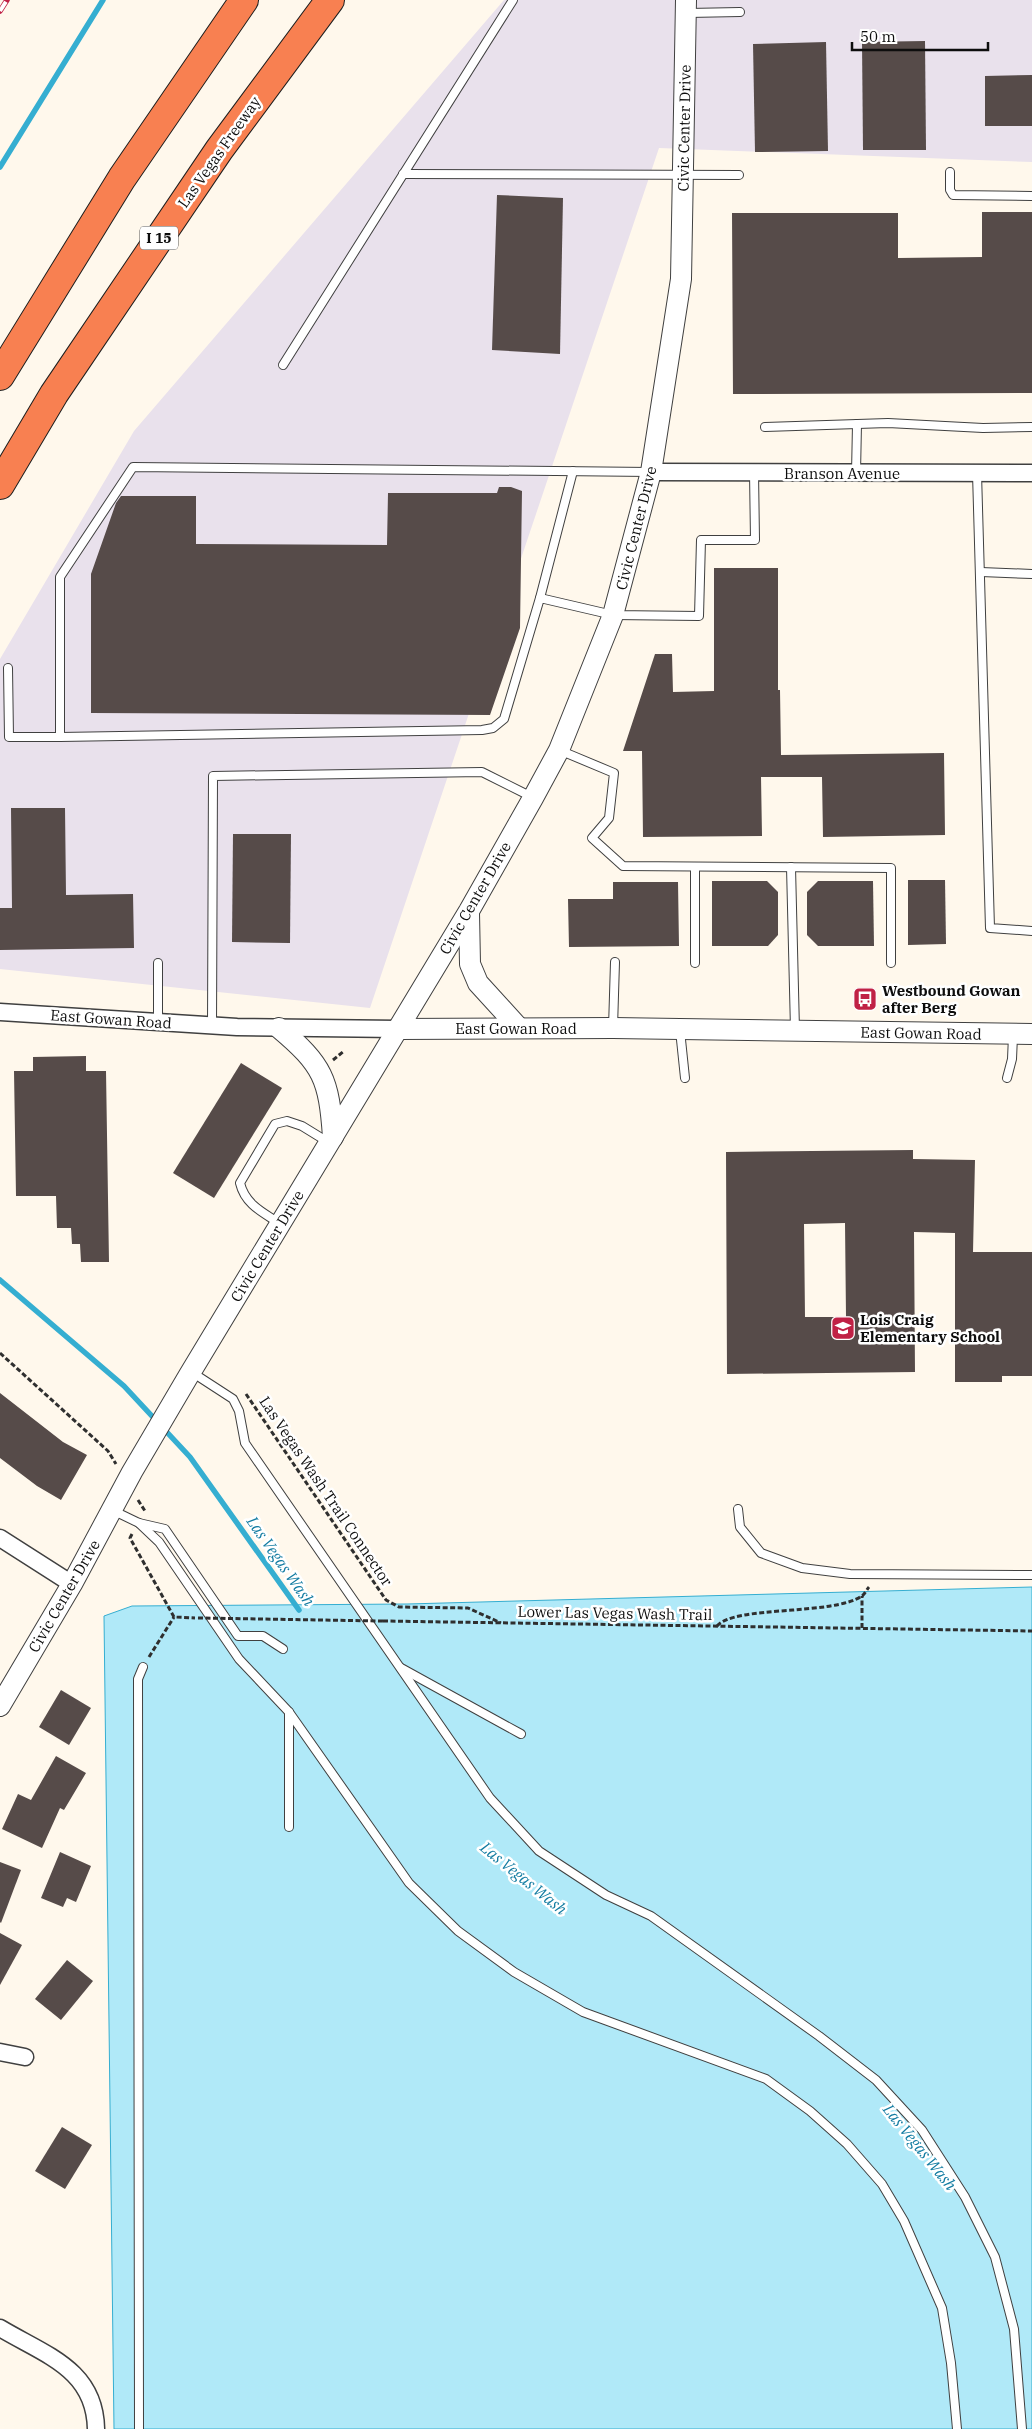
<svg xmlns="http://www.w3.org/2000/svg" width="1032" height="2429" font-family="'IBM Plex Serif',serif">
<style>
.industrial{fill:#e9e1ec}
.water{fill:#b0e9f8;stroke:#35aed1}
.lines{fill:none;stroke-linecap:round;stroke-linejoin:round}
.stream{stroke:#35aed1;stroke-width:5.5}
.building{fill:#564b49;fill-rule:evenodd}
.service-casing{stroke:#404040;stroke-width:10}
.minor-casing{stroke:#404040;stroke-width:19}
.tertiary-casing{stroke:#404040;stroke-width:22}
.motorway-casing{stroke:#1e1e1e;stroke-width:30}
.path{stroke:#2f2f2f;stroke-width:3;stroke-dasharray:5 2.5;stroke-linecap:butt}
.service{stroke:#fff;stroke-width:8}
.minor{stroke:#fff;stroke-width:16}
.tertiary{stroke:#fff;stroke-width:20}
.motorway{stroke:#f88051;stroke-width:28}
.rail-casing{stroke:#c02145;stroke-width:5.5}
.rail{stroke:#fff;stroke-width:4;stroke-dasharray:11;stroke-linecap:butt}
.path-bridge{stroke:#2f2f2f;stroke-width:3;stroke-dasharray:5 2.5;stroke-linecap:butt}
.labels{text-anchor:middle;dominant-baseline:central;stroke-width:5;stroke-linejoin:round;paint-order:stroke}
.shield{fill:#fff;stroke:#565656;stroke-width:1}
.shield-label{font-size:14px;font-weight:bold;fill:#0d0d0d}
.street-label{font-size:15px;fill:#0d0d0d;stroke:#fff}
.poi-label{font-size:15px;font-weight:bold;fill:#0d0d0d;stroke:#fff;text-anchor:start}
.water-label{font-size:16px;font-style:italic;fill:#137ca2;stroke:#fff}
</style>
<rect width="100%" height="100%" fill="#fff8ec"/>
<polygon class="industrial" points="504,0 1032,0 1032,162 659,148 370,1008 0,969 0,659 134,431"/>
<polygon class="water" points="1032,1587 1032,2429 114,2429 104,1616 132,1606 407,1604"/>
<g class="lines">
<g class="stream">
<polyline points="0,167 103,0"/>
<polyline points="0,1280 124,1386 190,1457 299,1610"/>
</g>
</g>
<g class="building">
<polygon points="925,41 926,150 863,150 862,42"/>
<polygon points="826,42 828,151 755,152 753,44"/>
<polygon points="1032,75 1032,126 985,126 985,76"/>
<polygon points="497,195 563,198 560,354 492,350"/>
<polygon points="982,212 1032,212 1032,393 733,394 732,213 898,213 898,258 982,257"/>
<polygon points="499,487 511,487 522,491 520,628 490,715 91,713 91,574 116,503 121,496 196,496 196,544 387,545 388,493 497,493"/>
<polygon points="714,568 778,568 778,690 780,690 781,755 944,753 945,835 823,837 822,777 761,777 762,836 643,837 642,751 623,751 655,654 672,654 673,692 714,691"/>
<polygon points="11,808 65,808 66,895 133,894 134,948 0,950 0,908 12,908"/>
<polygon points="233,834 291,834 290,943 232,942"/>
<polygon points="908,880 945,880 946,944 908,945"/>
<polygon points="712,881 767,881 778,892 778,935 768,946 712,946"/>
<polygon points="818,881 873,881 874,946 818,946 807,935 807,892"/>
<polygon points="613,882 678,882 679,946 569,947 568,899 613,899"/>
<polygon points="86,1056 86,1071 106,1071 109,1262 81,1262 80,1244 72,1244 71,1228 57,1228 56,1196 16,1196 14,1071 33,1071 33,1057"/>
<polygon points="241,1063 282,1088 214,1198 173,1173"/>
<path d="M913,1150V1159L975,1160L973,1252H1032V1376H1002V1382H955V1233L914,1232L915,1372L727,1374L726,1152ZM845,1223L846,1317H805L804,1224Z"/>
<polygon points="0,1393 63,1442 87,1455 61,1500 37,1486 0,1458"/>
<polygon points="61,1690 91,1708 69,1745 39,1727"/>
<polygon points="56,1756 86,1773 64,1810 60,1808 42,1848 2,1829 18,1794 31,1800"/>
<polygon points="60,1852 91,1866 76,1902 67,1898 63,1907 41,1898"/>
<polygon points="0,1862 21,1870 1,1923 0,1922"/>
<polygon points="0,1933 22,1945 0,1985"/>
<polygon points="67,1960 93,1981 61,2020 35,1999"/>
<polygon points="62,2127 92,2145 65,2189 35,2171"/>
</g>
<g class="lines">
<g class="service-casing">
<g id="service">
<polyline points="688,13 740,12"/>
<polyline points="950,172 950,190 953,195 1032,196"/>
<polyline points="403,174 739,175"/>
<polyline points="283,365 513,0"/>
<polyline points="765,427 888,423 983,428 1032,427"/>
<polyline points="651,472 133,467 60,577 60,737 482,730 493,728 504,719 540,598 613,615 699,616 701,540 755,540 754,472"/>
<polyline points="856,473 857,424"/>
<polyline points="977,473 990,928 1032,931"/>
<polyline points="981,572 1032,574"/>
<polyline points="540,598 573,471"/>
<polyline points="8,668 9,737 60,737"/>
<polyline points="559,750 614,773 609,818 592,838 623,866 891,868 891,963"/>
<polyline points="695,867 695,963"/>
<polyline points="791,867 795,1030"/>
<polyline points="158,963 158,1022"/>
<polyline points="212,1026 213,776 482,772 532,797"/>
<polyline points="613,1028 615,962"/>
<polyline points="680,1030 685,1078"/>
<polyline points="1007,1078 1012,1059 1013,1036"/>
<path d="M279,1223C262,1212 245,1204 240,1183L275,1124L287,1121L302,1126L328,1142"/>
<polyline points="193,1373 233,1399 239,1411 245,1443 490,1798 539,1851 606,1895 651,1916 819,2036 876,2080 922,2130 965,2197 995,2257 1014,2329 1022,2429"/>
<polyline points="738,1509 740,1527 761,1553 802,1568 850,1574 1032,1575"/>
<polyline points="112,1510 139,1523 165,1529 238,1636 263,1636 283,1649"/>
<polyline points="139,1523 159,1542 239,1659 289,1712 409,1883 458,1931 514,1972 583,2012 766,2079 810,2111 847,2144 882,2184 904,2221 942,2308 951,2363 957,2429"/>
<polyline points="401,1668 521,1734"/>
<polyline points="289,1712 289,1827"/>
<polyline points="139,2429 138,1679 143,1667"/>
</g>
</g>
<g class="minor-casing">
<g id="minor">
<polyline points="651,472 1032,473"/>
<polyline points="0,1012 237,1027 398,1029"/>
<polyline points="0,1538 72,1584"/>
<polyline points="0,2052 25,2057"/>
<path d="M0,2328C45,2355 95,2369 96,2429"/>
</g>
</g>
<g class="tertiary-casing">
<g id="tertiary">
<polyline points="469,913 470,964 478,983 519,1028"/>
<path d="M279,1028C323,1065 329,1079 333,1137"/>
<polyline points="398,1029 613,1028 1032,1034"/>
<polyline points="0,1706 72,1584 132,1472 189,1375 469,911 533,798 559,750 613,615 651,472 681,279 686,0"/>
</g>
</g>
<g class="motorway-casing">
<g id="motorway">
<polyline points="0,376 122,178 244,0"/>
<polyline points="0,485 54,394 219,150 330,0"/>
</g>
</g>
<g class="path">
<polyline points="333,1060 344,1051"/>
<polyline points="0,1353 108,1451 116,1464"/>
<polyline points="246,1394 386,1600 399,1607 468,1608 501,1623"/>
<polyline points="138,1500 145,1511"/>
<polyline points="132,1534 130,1538 174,1617 195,1618"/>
<polyline points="383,1621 1032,1631"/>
<path d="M717,1626C735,1605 832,1616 862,1596C865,1594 867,1589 869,1587"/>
<polyline points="862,1628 862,1596"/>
<polyline points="149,1657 174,1617"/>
</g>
<use href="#service" class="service"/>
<use href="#minor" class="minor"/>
<use href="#tertiary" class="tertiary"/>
<use href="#motorway" class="motorway"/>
<g class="rail-casing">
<polyline id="rail" points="0,11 7,0"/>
</g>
<use href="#rail" class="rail"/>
<polyline class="path-bridge" points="198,1618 383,1621"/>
</g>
<defs>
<g id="bus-square" transform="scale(1.25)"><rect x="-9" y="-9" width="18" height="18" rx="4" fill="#c02145" stroke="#fff"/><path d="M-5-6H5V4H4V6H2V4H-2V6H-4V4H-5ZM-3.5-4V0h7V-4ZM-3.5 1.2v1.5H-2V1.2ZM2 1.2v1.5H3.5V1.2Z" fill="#fff"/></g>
<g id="school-square" transform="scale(1.25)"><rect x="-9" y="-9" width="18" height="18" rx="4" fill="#c02145" stroke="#fff"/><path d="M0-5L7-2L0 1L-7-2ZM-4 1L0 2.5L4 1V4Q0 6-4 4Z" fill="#fff"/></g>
</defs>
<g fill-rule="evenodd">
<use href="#bus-square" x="865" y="999"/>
<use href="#school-square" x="843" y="1328"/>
</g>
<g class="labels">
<rect class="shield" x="140" y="226.5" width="38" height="23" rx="4"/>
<g class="shield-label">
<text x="159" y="238">I 15</text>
</g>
<g class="street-label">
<text transform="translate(684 128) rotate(-89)">Civic Center Drive</text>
<text transform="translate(219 152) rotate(-55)">Las Vegas Freeway</text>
<text x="842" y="473">Branson Avenue</text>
<text transform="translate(636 528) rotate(-76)">Civic Center Drive</text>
<text transform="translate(475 898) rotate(-60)">Civic Center Drive</text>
<text transform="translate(111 1019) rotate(4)">East Gowan Road</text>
<text x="516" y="1028">East Gowan Road</text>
<text transform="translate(921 1033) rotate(1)">East Gowan Road</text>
<text transform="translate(267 1246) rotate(-59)">Civic Center Drive</text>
<text transform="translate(326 1491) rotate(56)">Las Vegas Wash Trail Connector</text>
<text transform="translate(64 1596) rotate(-60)">Civic Center Drive</text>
<text transform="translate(615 1613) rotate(1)">Lower Las Vegas Wash Trail</text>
</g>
<g class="poi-label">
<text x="882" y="990">Westbound Gowan<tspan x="882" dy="17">after Berg</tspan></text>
<text x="860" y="1319">Lois Craig<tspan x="860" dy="17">Elementary School</tspan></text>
</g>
<g class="water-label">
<text transform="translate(281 1561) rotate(55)">Las Vegas Wash</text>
<text transform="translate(524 1878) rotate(39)">Las Vegas Wash</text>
<text transform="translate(920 2147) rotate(51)">Las Vegas Wash</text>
</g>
</g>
<path d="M852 42v8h136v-8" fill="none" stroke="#0d0d0d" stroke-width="2.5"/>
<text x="860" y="42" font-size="15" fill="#0d0d0d" stroke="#ffffff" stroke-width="4" paint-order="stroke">50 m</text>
</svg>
